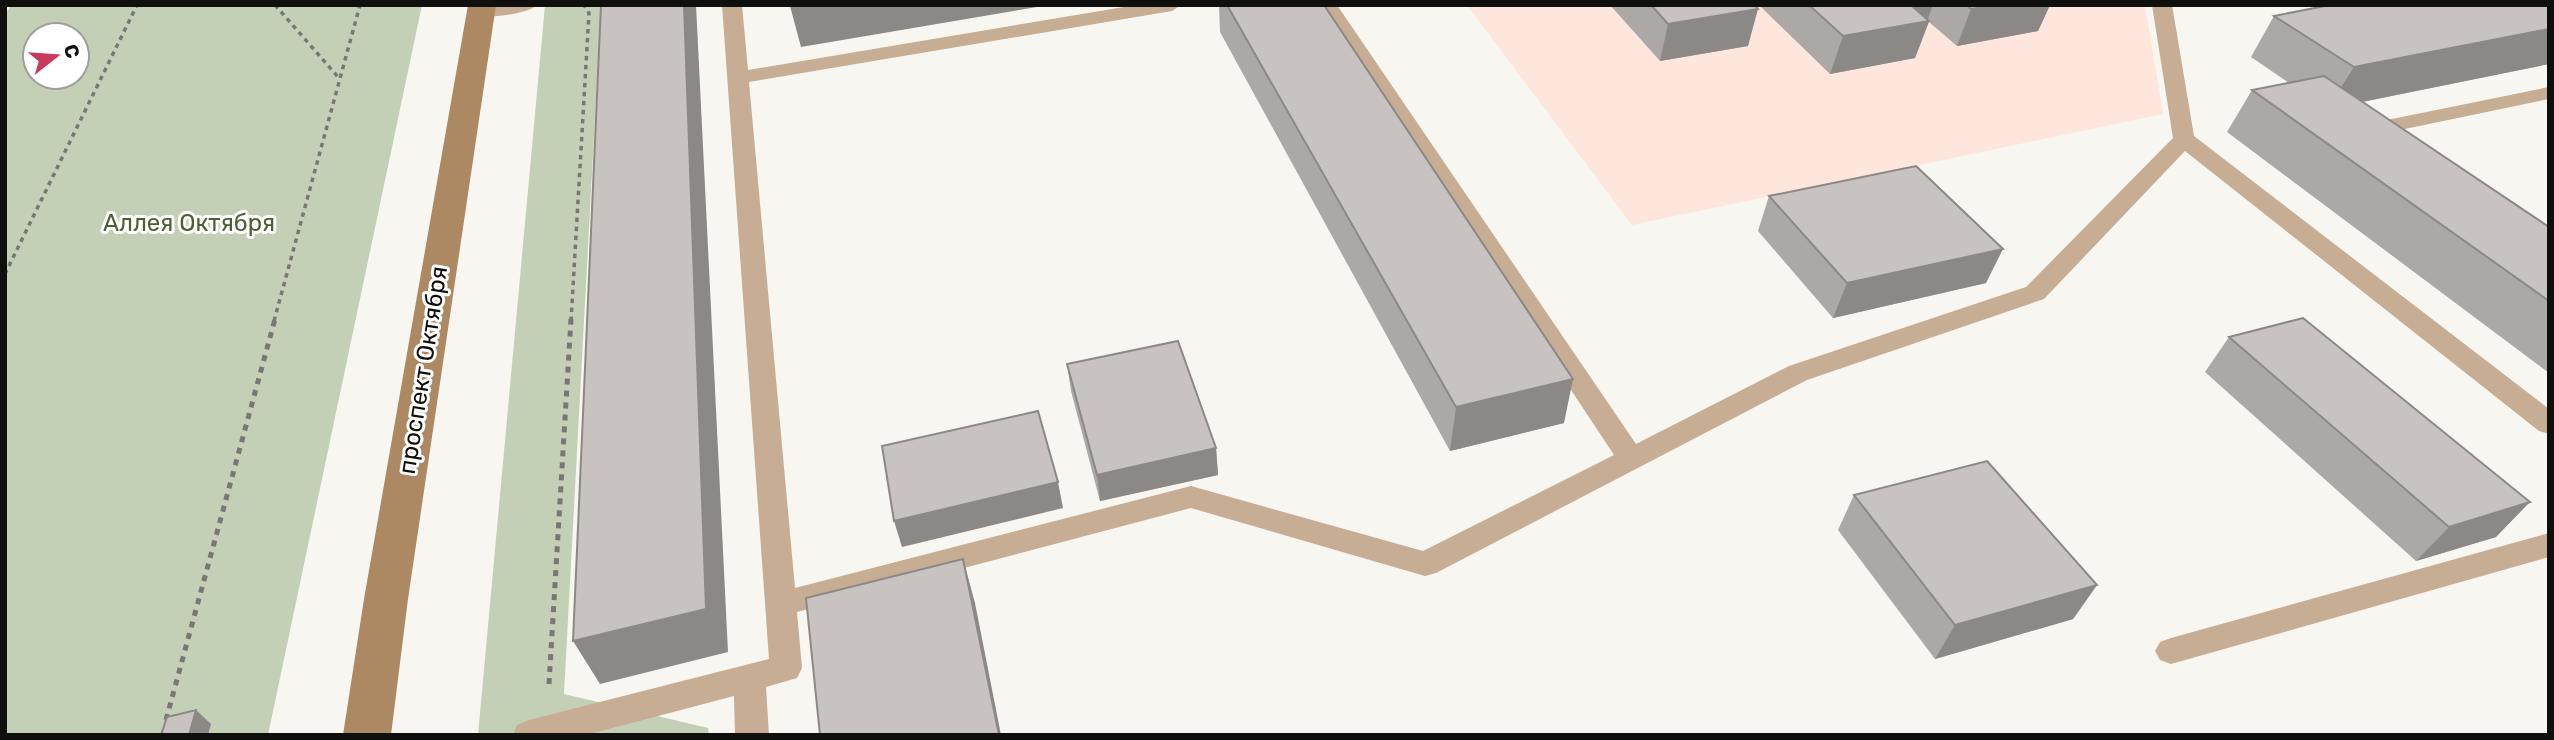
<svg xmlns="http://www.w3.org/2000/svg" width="2554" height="740" font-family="Rubik,sans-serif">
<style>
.education{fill:#ffe6dc}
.green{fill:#c3d0b6;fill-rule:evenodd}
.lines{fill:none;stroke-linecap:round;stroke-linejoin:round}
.path-far1{stroke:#787774;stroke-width:3.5;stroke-dasharray:4.5 4.5;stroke-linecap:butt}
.path{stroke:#787774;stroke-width:5;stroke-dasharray:6 6;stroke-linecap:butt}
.service{fill:#c6ad94;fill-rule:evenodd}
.secondary{fill:#ad8963;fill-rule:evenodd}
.wall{fill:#aca8a5}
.shaded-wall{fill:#8c8886}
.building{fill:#c8c3c0;stroke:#8c8886;stroke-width:2}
.labels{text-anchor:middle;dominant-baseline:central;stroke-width:6;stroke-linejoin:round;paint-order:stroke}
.park-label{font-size:24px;fill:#4c5f33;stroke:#fff}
.street-label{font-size:24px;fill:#0f0f0d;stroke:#fff}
</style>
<rect width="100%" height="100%" fill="#f8f6f1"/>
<polygon class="education" points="1467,5 2145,5 2163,114 1632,225"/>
<g class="green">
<path d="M11,5H422L268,735H5V15ZM35,35H77V77H35Z"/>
<polygon points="545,5 601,5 564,694 708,728 709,735 478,735"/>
</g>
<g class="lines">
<g class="path-far1">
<polyline points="275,5 339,78"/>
<polyline points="5,274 137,5"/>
<polyline points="274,321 360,5"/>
<polyline points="571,321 589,13 584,5"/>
</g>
<g class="path">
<polyline points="549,684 571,319"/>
<polyline points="166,720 275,319"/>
</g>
<g class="service">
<path d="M537,5C529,14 479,21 471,12L474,8Z"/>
<polygon points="722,5 742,5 748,70 1136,5 1181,5 1172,11 749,82 795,588 1191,486 1423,551 1614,455 1317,5 1337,5 1636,444 1789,366 2026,287 2173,138 2152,5 2172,5 2194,136 2549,409 2549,434 2539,431 2185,151 2044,299 1807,380 1436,573 1425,576 1191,508 797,612 802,668 797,678 766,687 769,735 735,735 734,696 586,735 513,735 517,725 529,720 769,659"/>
<path d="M2549,87V99L2400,130L2410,139L2407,144C2393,147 2379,138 2371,127L2374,122L2382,121Z"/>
<polygon points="2549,533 2549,557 2171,664 2160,660 2155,651 2160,642 2171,638"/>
</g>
<polygon class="secondary" points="468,5 496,5 408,599 391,735 343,735 364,599"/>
</g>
<g class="wall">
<polygon points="1219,5 1324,5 1564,423 1450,451 1220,32"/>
<polygon points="1610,5 2050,5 2038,31 1957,46 1929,22 1915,58 1830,74 1760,6 1756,7 1748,46 1660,61"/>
<polygon points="2274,16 2549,64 2362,102 2549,227 2549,373 2227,132 2252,90 2289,83 2251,57"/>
<polygon points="1769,196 1986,283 1833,318 1758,231"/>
<polygon points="2229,337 2496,537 2416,561 2205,372"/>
<polygon points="1067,364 1216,448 1218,475 1100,501 1071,391"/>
<polygon points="1854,495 2097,585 2073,619 1935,659 1838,530"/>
</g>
<g class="shaded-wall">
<polygon points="684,5 696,5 728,652 600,684 573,641"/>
<polygon points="793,5 1049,5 801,47 790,6"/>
<polygon points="1890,5 1933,5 1927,21"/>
<polygon points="1992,5 2050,5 2038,31 1957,46 1971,9"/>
<polygon points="1758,9 1748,46 1660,61 1668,24"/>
<polygon points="1929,21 1915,58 1830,74 1843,36"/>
<polygon points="2549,29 2549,64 2327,109 2354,67"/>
<polygon points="2003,249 1986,283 1833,318 1847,283"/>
<polygon points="1573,379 1564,423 1450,451 1456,407"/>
<polygon points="1216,448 1218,475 1100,501 1097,475"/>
<polygon points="1058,482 1063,508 902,547 894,521"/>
<polygon points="2530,502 2496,537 2416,561 2449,527"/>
<polygon points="963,559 975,603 1001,735 999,735"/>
<polygon points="2097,585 2073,619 1935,659 1955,625"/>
<polygon points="196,710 211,724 208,735 189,735"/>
</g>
<g class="building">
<polygon points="601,5 684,5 706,609 573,641"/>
<polygon points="1227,5 1324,5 1573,379 1456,407"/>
<polygon points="1651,5 1755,5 1758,9 1668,24"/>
<polygon points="1809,5 1911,5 1929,21 1843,36"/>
<polygon points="1967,5 1992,5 1971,9"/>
<polygon points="2330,5 2549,5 2549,29 2354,67 2274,16"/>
<polygon points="2324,76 2549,227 2549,301 2252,90"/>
<polygon points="1916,166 2003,249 1847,283 1769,196"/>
<polygon points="2303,318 2530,502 2449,527 2229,337"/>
<polygon points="1178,341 1216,448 1097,475 1067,364"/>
<polygon points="1038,411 1058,482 894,521 882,446"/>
<polygon points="1987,461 2097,585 1955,625 1854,495"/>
<polygon points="963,559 999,735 820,735 806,598"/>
<polygon points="196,710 189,735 161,735 167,717"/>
</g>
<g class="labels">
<g class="park-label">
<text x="189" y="223">Аллея Октября</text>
</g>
<g class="street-label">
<text transform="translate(423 370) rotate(-81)">проспект Октября</text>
</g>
</g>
<rect width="2554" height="740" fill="none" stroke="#0f0f0d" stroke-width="14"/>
<g transform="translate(56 56) rotate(73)"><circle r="33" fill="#ffffff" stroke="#9f9f9e" stroke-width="2"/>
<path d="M0-5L12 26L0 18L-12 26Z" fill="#c93a5e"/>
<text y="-10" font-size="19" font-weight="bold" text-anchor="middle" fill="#0f0f0d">С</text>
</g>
</svg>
